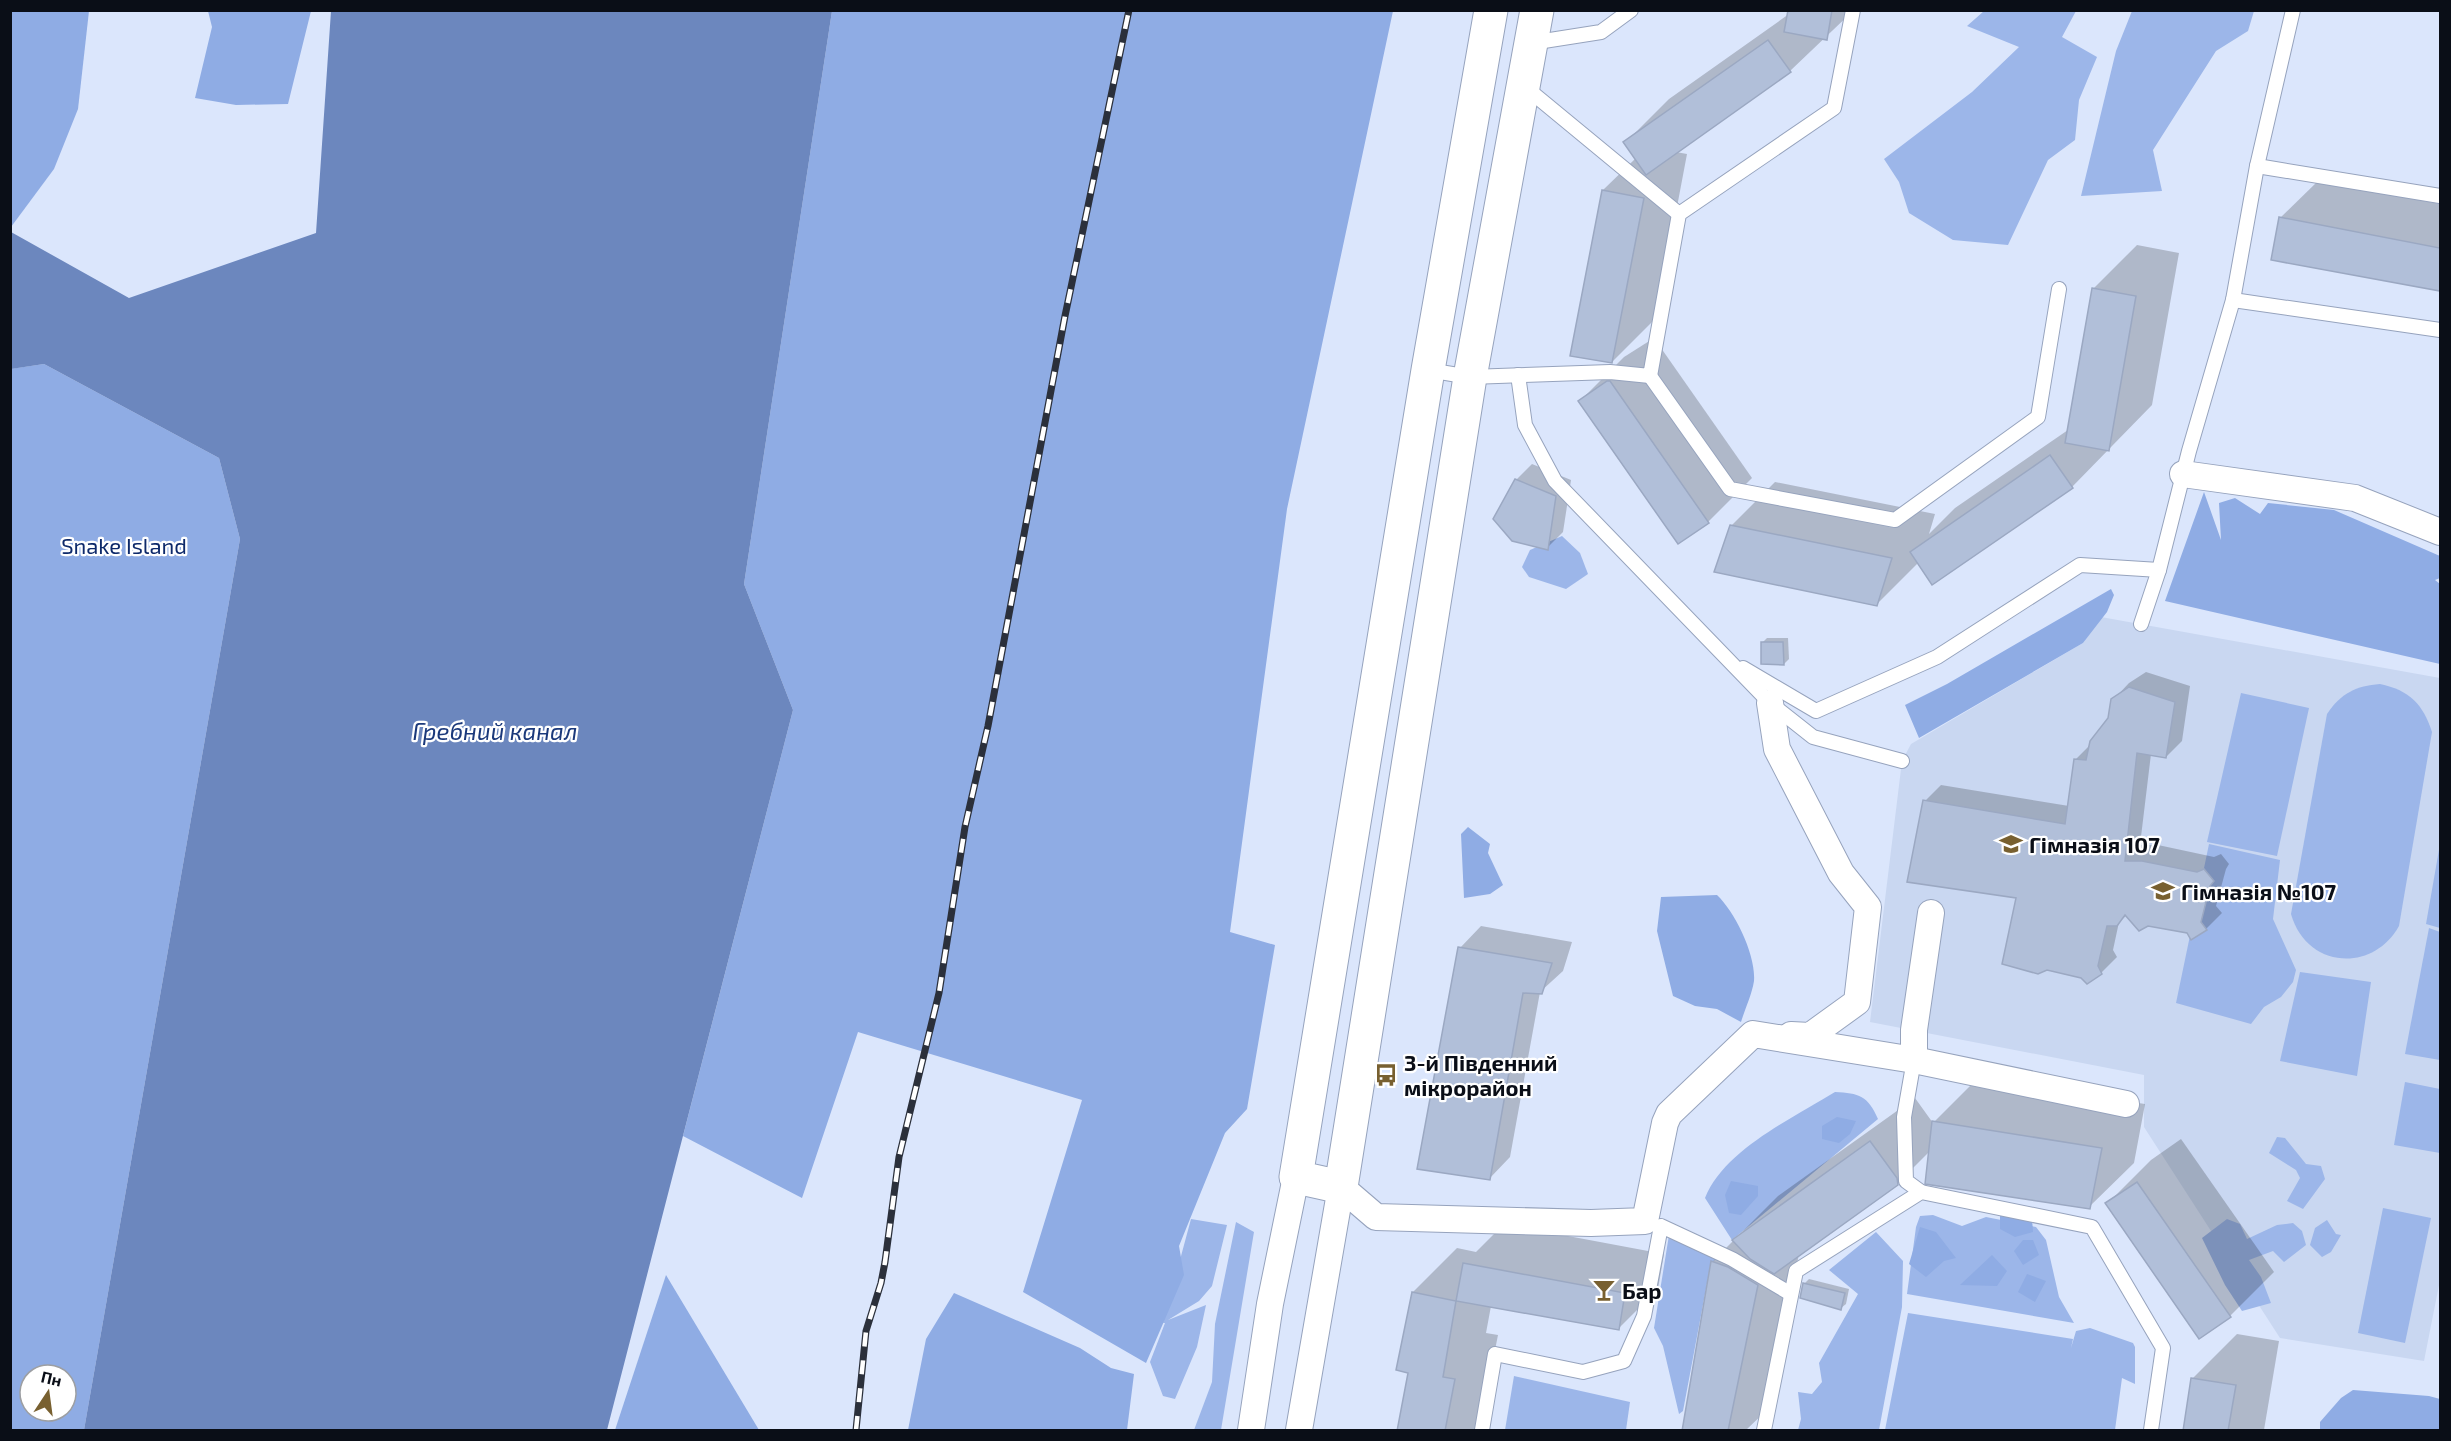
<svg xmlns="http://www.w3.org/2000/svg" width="2451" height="1441" font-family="'Exo 2',sans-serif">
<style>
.built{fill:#c9d7f1}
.green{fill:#9cb6e9}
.forest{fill:#8face4;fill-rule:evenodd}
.water{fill:#6c87be}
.shadow{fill:#0003}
.building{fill:#b1bfd9;stroke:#9ba8c2;stroke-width:1.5}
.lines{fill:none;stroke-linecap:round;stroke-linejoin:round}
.lane-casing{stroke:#96a3bd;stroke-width:16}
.street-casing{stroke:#96a3bd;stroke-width:28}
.secondary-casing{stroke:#96a3bd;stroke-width:35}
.lane{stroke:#fff;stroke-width:14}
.street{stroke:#fff;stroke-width:26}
.secondary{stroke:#fff;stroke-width:33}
.rail-casing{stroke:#2b303b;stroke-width:7}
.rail{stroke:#fff;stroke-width:4.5;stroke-dasharray:14;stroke-linecap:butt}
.labels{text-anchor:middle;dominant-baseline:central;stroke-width:4.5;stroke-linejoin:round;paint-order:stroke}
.park-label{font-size:22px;fill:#0d296a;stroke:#fff}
.poi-label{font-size:22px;font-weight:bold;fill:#0a0e17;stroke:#fff;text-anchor:start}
.water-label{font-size:24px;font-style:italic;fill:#1b397b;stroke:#fff}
</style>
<rect width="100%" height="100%" fill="#dbe6fc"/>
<polygon class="built" points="2101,617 2440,678 2440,1280 2424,1361 2280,1338 2144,1127 2144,1075 1870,1022 1902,761 1911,744 2083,643"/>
<g class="green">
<polygon points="1984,11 2076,11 2062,37 2097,57 2079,100 2075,140 2048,160 2008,245 1953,240 1909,213 1899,182 1884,159 1972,92 2019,47 1967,26"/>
<polygon points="2132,11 2254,11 2248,31 2216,51 2153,150 2162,191 2081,196 2116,51"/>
<polygon points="1562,536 1580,553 1588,574 1566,589 1529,577 1522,567 1530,550"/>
<path d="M2380,684C2409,690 2423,704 2432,732L2399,926C2372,974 2306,968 2291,914L2327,714C2341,693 2356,686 2380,684Z"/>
<polygon points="2241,693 2309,708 2277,856 2207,842"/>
<polygon points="2209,844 2280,860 2273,919 2296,970 2293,982 2281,997 2264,1007 2251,1024 2176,1003"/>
<polygon points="2440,844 2440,928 2426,924"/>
<polygon points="2429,928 2440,932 2440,1060 2405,1054"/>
<polygon points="2300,972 2371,982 2357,1076 2280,1061"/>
<polygon points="2405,1082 2440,1089 2440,1153 2394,1145"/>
<path d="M1835,1092C1859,1093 1868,1096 1878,1119L1732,1240L1705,1198C1724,1150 1793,1118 1835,1092Z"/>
<polygon points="2277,1137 2285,1138 2306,1164 2321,1166 2325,1179 2303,1209 2287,1201 2300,1178 2296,1170 2269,1153"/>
<polygon points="2383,1208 2431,1218 2405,1343 2358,1333"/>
<polygon points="1933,1215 1962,1226 1986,1217 2036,1227 2046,1240 2059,1297 2074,1323 1907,1294 1916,1227 1920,1216"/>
<polygon points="1191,1219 1227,1225 1212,1286 1199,1301 1168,1320 1206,1305 1197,1347 1175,1399 1163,1396 1150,1362 1165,1323 1163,1323"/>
<polygon points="2227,1219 2240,1224 2247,1239 2277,1225 2293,1223 2302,1231 2306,1245 2284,1262 2273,1251 2249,1260 2261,1277 2271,1303 2242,1311 2225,1285 2202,1238"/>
<polygon points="2327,1220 2336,1234 2341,1235 2331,1252 2322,1257 2310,1245 2315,1228"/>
<polygon points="1236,1222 1254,1232 1221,1430 1194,1430 1212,1382 1215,1324"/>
<polygon points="1684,1229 1729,1253 1711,1262 1683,1411 1679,1414 1663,1346 1654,1328 1669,1235"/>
<polygon points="1876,1232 1903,1261 1902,1307 1879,1430 1798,1430 1801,1419 1798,1392 1812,1394 1822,1382 1819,1363 1858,1294 1829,1270"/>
<polygon points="1908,1313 2073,1339 2071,1348 2076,1331 2090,1328 2133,1343 2135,1347 2135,1384 2122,1378 2115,1430 1885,1430"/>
<polygon points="1514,1376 1630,1402 1626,1430 1505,1430"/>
</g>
<g class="forest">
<polygon points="11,10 89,11 78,109 54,169 11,227"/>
<polygon points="208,11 311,11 288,104 236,105 195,98 212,27"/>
<polygon points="832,11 1393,11 1287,509 1230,932 1275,945 1247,1109 1225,1133 1179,1246 1184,1275 1146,1363 1023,1292 1082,1100 858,1032 802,1198 683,1136 793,710 744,584"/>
<path d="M44,364L219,458L240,539L84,1430H11L10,369ZM30,1375H66V1411H30Z"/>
<polygon points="2204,492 2221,540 2219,503 2235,498 2260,514 2268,503 2334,510 2440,556 2440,578 2435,580 2440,584 2440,664 2165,601"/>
<polygon points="2111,589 2114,595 2107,612 2083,643 1919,738 1905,705 1947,684"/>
<polygon points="1468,827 1490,844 1488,853 1503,885 1490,894 1464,898 1461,834"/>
<path d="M1717,895C1735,912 1756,955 1754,981C1752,994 1745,1009 1741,1022L1717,1009L1695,1006L1673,996L1657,931L1661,897Z"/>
<polygon points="1837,1117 1856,1121 1850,1134 1839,1143 1822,1139 1822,1126"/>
<polygon points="1731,1181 1758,1186 1758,1196 1741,1215 1729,1213 1725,1195"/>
<polygon points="2000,1211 2032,1218 2033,1232 2015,1237 2000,1229"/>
<polygon points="1920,1227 1936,1232 1956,1258 1944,1261 1926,1277 1909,1264"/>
<polygon points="2023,1240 2033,1240 2039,1255 2023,1265 2014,1251"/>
<polygon points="1992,1255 2007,1271 1997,1286 1960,1285"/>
<polygon points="2027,1274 2046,1281 2035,1302 2018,1292"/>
<polygon points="666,1275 759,1430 615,1430"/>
<polygon points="954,1293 1080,1348 1111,1368 1134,1374 1127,1430 908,1430 926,1339"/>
<polygon points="2353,1390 2429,1396 2440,1399 2440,1430 2320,1430 2320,1422 2341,1398"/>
</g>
<polygon class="water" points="331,11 832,11 744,584 793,710 607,1430 84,1430 240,539 219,458 44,364 11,369 11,232 129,298 316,233"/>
<g class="shadow">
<polygon points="1790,10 1854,10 1790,71 1676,152 1687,154 1656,318 1612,362 1603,190 1636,158 1625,143 1669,99 1789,14"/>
<polygon points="2318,181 2440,204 2440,289 2273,259 2280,218"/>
<polygon points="2137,245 2179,253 2152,405 2072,487 1919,562 1877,604 1731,526 1775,482 1935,514 1929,534 1955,508 2068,430 2093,289"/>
<polygon points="1654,338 1752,478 1708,522 1580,401 1624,357"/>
<polygon points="1532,464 1571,480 1563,532 1547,548 1516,480"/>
<polygon points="1767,638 1788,638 1789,659 1784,664 1762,643"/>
<polygon points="2146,672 2190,686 2182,741 2166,757 2151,754 2140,845 2158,845 2214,857 2221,854 2229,864 2226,869 2216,906 2222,913 2206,929 2188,932 2127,915 2119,922 2113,950 2117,957 2101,973 2087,982 2018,897 1925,801 1941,785 2069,806 2076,759 2090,745 2110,718 2113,700 2129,683"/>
<polygon points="1481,926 1572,942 1563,971 1540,992 1510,1157 1489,1179 1460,948"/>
<polygon points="1978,1078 2145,1104 2134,1163 2089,1207 1930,1151 1897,1184 1799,1254 1767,1410 1746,1430 1684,1430 1712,1262 1778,1196 1915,1098 1933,1123"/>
<polygon points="2181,1139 2274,1272 2230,1316 2107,1204 2151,1160"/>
<polygon points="1504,1224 1664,1254 1658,1289 1618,1329 1491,1306 1486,1333 1498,1335 1479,1430 1399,1430 1410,1372 1413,1292 1457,1248 1476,1252"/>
<polygon points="1809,1279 1849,1289 1846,1304 1841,1308 1804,1284"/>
<polygon points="2237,1334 2279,1341 2264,1430 2184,1430 2193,1378"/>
</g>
<g class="building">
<polygon points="1788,10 1832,10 1827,40 1784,32"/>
<polygon points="1768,40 1791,72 1646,175 1623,142"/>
<polygon points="1602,190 1644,198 1612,363 1570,356"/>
<polygon points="2279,217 2440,248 2440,291 2271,260"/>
<polygon points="2092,288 2136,296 2109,451 2065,443"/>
<polygon points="1607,381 1610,381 1709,523 1678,544 1578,401"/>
<polygon points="2050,455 2073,488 1932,585 1910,552"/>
<polygon points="1515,479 1556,496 1548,550 1512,541 1493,519"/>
<polygon points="1730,525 1892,558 1877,606 1714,572"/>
<polygon points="1761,642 1783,642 1784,665 1761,664"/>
<polygon points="2129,687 2175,702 2166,758 2137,753 2125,861 2142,861 2197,872 2204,869 2214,881 2210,886 2201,922 2207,930 2191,940 2187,933 2148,926 2139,931 2125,915 2117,926 2107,926 2098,966 2102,974 2087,984 2081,978 2047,970 2038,974 2002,964 2016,898 1907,882 1923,800 2065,824 2074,759 2086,760 2090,741 2108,718 2111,699"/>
<polygon points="1458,947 1552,963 1542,994 1523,993 1490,1180 1417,1169"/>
<polygon points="1932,1121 2102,1148 2090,1209 1925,1184"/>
<polygon points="1870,1141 1897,1178 1898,1185 1774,1274 1750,1259 1732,1240"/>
<polygon points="2137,1182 2231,1317 2199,1339 2105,1203"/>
<polygon points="1711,1261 1728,1267 1758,1285 1728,1431 1682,1431"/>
<polygon points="1463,1263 1625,1293 1619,1330 1456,1301"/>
<polygon points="1803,1283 1845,1293 1841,1310 1800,1298"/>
<polygon points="1412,1292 1456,1301 1443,1377 1455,1379 1445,1431 1397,1431 1408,1373 1396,1370"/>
<polygon points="2191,1378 2236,1385 2228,1431 2183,1431"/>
</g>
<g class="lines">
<g class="lane-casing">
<g id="lane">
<polyline points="1531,43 1601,32 1631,10"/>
<polyline points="1525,87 1679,214"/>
<polyline points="2257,166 2440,196"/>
<polyline points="2233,300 2440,330"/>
<polyline points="1428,370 1470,377 1610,372 1650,376 1679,214 1834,108 1853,10"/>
<polyline points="1518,375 1525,425 1555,481 1770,703 1813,737 1902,761"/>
<polyline points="1650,376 1730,489 1895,520 2038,417 2059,289"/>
<polyline points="2141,624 2159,570 2189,451 2233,300 2257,166 2293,10"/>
<polyline points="1743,668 1816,711 1937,657 2080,565 2159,570"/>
<polyline points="1914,1060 1904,1117 1906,1181 1921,1192"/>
<polyline points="1482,1430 1495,1354 1583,1372 1624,1361 1644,1316 1661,1226 1732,1259 1791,1294"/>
<polyline points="1764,1430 1796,1271 1921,1192 2092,1227 2163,1348 2151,1430"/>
</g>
</g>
<g class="street-casing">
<g id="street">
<polyline points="2183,474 2355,498 2440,532"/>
<polyline points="1770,703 1777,749 1841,873 1868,907 1857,1002 1810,1036 1791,1035"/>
<polyline points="1914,1060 1914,1030 1931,913"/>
<polyline points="1341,1187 1376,1217 1591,1223 1645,1221 1665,1123 1669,1114 1753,1034 1914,1060 2126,1104"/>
<polyline points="1251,1430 1270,1304 1296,1177"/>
<polyline points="1299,1430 1341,1187"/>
</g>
</g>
<g class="secondary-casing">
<polyline id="secondary" points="1491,10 1428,370 1296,1177 1341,1187 1470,377 1537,10"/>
</g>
<use href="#lane" class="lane"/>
<use href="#street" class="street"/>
<use href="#secondary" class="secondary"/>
<g class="rail-casing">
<polyline id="rail" points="856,1430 866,1331 881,1283 885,1262 899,1157 939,993 965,827 988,726 1065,316 1129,10"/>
</g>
<use href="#rail" class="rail"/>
</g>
<defs>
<g id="school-bare" transform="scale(1.8)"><path d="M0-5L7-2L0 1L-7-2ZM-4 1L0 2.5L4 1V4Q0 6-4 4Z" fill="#786030" stroke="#fff" stroke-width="2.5" paint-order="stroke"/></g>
<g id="bus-bare" transform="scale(1.8)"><path d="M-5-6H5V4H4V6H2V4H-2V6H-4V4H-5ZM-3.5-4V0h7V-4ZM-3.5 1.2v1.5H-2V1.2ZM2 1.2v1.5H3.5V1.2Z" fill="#786030" stroke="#fff" stroke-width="2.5" paint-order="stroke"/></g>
<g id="bar-bare" transform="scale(1.8)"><path d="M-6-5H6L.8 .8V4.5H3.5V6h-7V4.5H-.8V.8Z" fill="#786030" stroke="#fff" stroke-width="2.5" paint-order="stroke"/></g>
</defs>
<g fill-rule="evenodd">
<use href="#school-bare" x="2011" y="844"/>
<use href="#school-bare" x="2163" y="891"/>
<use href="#bus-bare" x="1386" y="1075"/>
<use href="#bar-bare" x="1604" y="1290"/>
</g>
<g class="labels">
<g class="park-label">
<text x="124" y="545">Snake Island</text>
</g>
<g class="poi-label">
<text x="2029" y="844">Гімназія 107</text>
<text x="2181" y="891">Гімназія №107</text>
<text x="1404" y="1062">3-й Південний<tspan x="1404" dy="25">мікрорайон</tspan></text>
<text x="1622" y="1290">Бар</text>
</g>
<g class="water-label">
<text x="495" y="730">Гребний канал</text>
</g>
</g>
<rect width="2451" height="1441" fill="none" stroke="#0a0e17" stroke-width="24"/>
<g transform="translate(48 1393) rotate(13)"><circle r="28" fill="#ffffff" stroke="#9d9fa2" stroke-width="1.5"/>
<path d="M0-4.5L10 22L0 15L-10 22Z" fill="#786030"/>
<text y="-9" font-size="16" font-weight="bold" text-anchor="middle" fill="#0a0e17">Пн</text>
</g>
</svg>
